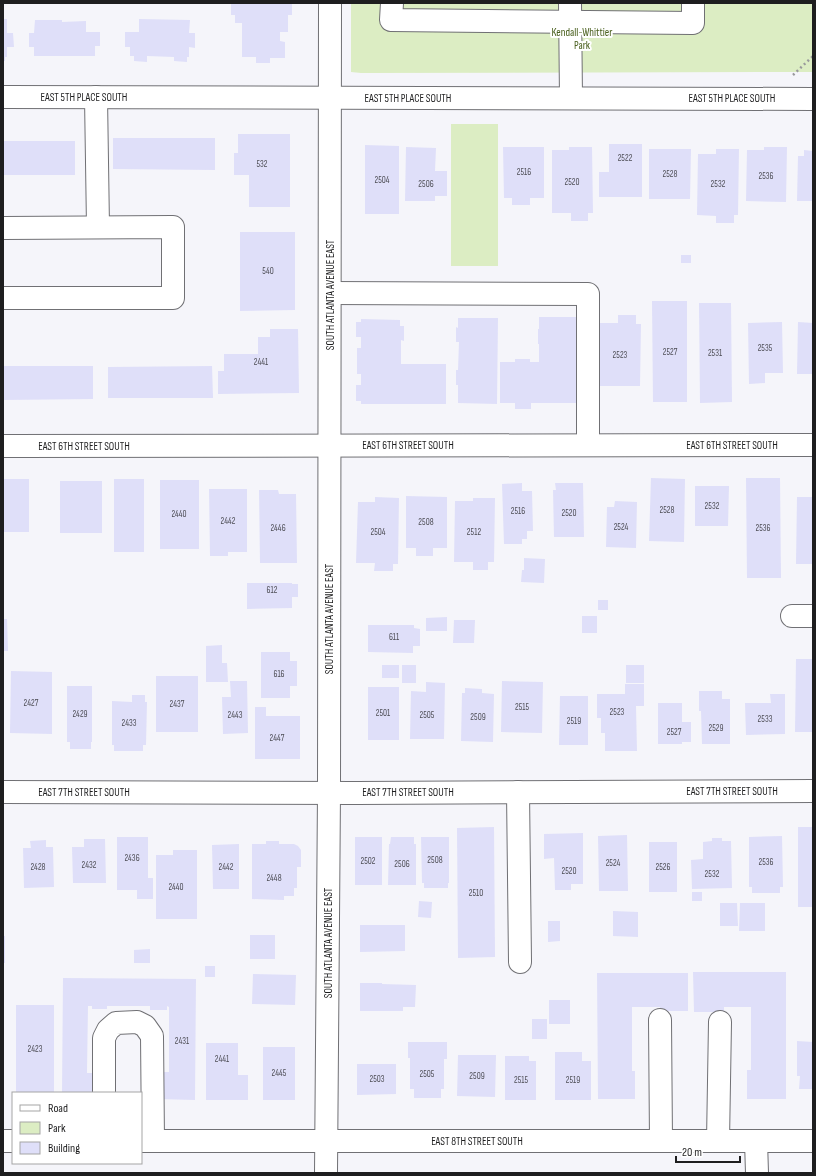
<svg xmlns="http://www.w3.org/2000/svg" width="816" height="1176" font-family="'Sofia Sans Condensed',sans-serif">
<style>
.green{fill:#dcedc3}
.building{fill:#dfdff9}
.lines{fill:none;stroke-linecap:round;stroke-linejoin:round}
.minor-casing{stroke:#707074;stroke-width:24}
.path{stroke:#99999c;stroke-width:2.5;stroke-dasharray:2 3;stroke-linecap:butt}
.minor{stroke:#fff;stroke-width:22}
.labels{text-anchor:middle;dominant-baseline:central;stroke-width:4;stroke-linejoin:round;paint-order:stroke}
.number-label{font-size:9px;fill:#4e4e56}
.park-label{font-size:11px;fill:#485e1c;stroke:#fff}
.street-label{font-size:11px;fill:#1e1e1f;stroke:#fff}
</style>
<rect width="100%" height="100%" fill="#f5f5fa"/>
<g class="green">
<polygon points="351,3 813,3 813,72 361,73 351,72"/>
<rect x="451" y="124" width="47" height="142"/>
</g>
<g class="building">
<polygon points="231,3 292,3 292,15 288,15 288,32 280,32 280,41 285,42 285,58 270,58 270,63 256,63 256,57 242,57 242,23 235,23 235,15 231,15"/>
<polygon points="3,19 7,19 7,33 13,33 14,47 7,47 7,57 5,57 5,61 3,61"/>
<polygon points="139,19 190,20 189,33 195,33 195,48 189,47 189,57 187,57 187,62 174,61 174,57 147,56 147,62 134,61 134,56 130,56 130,47 125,47 125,32 139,32"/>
<polygon points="35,20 62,20 62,22 86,21 86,32 100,32 100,46 95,46 95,56 34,56 34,47 29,47 29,33 34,33"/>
<polygon points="238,134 290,134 290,207 249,207 249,175 234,175 234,153 238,153"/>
<polygon points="113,138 215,138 215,170 113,169"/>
<rect x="3" y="141" width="72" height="34"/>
<polygon points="609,144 642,144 642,197 599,197 599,172 609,172"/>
<polygon points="365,145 399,146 399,214 365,214"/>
<polygon points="406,147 436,148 435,171 447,171 447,196 435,196 435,201 405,201"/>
<polygon points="503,147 544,147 544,198 530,198 530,205 512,205 512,198 504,198"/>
<polygon points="569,147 592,147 593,213 588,213 588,221 571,221 571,213 552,213 552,150 569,150"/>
<polygon points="764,147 787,147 786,202 746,201 747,150 764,150"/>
<polygon points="649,149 691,149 690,199 649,199"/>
<polygon points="716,149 739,149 738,215 734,215 734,223 716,223 716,216 697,215 698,154 716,154"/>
<polygon points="804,150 813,151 813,201 797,201 798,156 804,156"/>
<polygon points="240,232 295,232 295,310 240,311"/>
<rect x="681" y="255" width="10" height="8"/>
<polygon points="652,301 687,301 687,402 653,402"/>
<polygon points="699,303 731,303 732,402 700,403"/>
<polygon points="618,315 636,315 636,324 641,324 640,386 600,386 600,323 618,323"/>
<polygon points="539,317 580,317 580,403 531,403 531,409 515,409 515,403 500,403 500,362 515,362 515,359 530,359 530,362 539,362 539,344 538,344 538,329 539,329"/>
<polygon points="458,318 498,318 497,404 458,403 458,385 456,385 456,370 458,370 459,342 456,342 456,327 458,328"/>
<polygon points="361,319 400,320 400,326 404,326 404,341 401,340 401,364 446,364 446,404 361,404 361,401 356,401 356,385 361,385 361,374 357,374 357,348 361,348 361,337 356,337 356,322 361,322"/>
<polygon points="782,322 783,373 765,373 765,383 749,384 748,323"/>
<polygon points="798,322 813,323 813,374 797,374"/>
<polygon points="270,329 298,329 299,393 218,394 218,371 224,371 224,354 258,354 258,337 270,337"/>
<polygon points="3,366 93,366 93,399 3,400"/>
<polygon points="212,366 213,398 108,398 108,367"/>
<polygon points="651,478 685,479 684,542 649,541"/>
<polygon points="746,478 780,478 781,578 747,578"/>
<rect x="3" y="479" width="26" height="53"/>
<rect x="114" y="479" width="30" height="73"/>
<rect x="160" y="480" width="39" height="69"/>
<rect x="60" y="481" width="42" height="52"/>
<polygon points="522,483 522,491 532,491 533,531 527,531 527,539 522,539 522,544 504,544 502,484"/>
<polygon points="555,483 583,483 584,537 554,537 553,490 556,490"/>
<polygon points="695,486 729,486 728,526 695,526"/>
<polygon points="209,489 247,489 247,552 228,552 228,556 210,556"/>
<polygon points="259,490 278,490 279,494 296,494 297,563 260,563"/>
<polygon points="406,496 447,497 447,548 433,548 433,556 416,556 416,548 406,548"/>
<polygon points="375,497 399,498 398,564 393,564 393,571 374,571 375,563 356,563 358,502 375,502"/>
<polygon points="797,497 813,497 813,564 796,564"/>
<polygon points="473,498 495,498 494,562 488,562 488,570 473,570 473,562 454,562 455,501 473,501"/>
<polygon points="615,501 637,502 636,548 606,547 607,507 614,507"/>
<polygon points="524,558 545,559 544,583 521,582 522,570 524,570"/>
<polygon points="247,583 292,583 292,584 298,584 298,597 292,597 292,608 247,609"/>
<rect x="598" y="600" width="10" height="10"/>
<rect x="582" y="616" width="15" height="17"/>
<polygon points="447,617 447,631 426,631 426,618"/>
<polygon points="3,619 7,619 8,651 3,651"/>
<polygon points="454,620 475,620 474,643 453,643"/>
<polygon points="368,625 414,625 414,628 420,629 420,646 413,646 413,653 368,652"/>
<polygon points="222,645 222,663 227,663 228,682 206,682 206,646"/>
<polygon points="261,652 290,652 290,661 297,661 297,686 290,686 290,698 261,698"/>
<polygon points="796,659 813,659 813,732 795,732"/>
<rect x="382" y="665" width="17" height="13"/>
<rect x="402" y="665" width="14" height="18"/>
<rect x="626" y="665" width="18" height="18"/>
<polygon points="11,671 52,672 52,734 10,733"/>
<rect x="156" y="676" width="42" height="56"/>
<polygon points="230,681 247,681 248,733 223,734 222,697 231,697"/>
<polygon points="502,681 543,682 542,733 501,732"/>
<polygon points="426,682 445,683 444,739 410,739 411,691 426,692"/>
<polygon points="625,684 644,684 644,706 636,706 637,751 605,751 605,733 601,733 601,718 597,718 597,694 625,694"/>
<polygon points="67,686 92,686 92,742 91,742 91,749 70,749 70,742 67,742"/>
<rect x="368" y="687" width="31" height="53"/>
<polygon points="465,688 482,689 482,693 494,694 493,742 461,741 462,693 465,693"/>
<polygon points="699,691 722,691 722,699 730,699 730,744 702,744 701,711 699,711"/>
<polygon points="770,694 785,694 785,734 746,735 745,703 771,703"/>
<polygon points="132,695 145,695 145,702 147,702 146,745 143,745 143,751 114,751 114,745 112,745 112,701 132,702"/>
<polygon points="560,696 588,696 588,745 559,745"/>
<polygon points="658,703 682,703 682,722 691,722 691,742 682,742 682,744 658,744"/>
<polygon points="255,707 266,707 266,716 300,716 300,759 255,759"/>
<polygon points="494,827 495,957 458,958 457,828"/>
<rect x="798" y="827" width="15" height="80"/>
<polygon points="583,833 583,884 571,884 571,890 555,890 554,858 544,859 544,834"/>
<polygon points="627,835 628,891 599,891 598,836"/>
<polygon points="782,836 783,887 780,887 780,893 752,893 752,887 749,887 749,837"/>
<polygon points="117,837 148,837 148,878 153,878 153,899 137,899 137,890 117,890"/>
<rect x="355" y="837" width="27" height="48"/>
<polygon points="391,837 414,837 414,844 416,844 416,885 388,885 389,844 390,844"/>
<polygon points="421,837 449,837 449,883 448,883 448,888 424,888 424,883 422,883"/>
<polygon points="712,838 722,838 722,841 731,841 732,888 692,889 691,860 703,859 703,842 712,841"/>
<polygon points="84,839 105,839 106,883 73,883 72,847 84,847"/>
<polygon points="46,840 46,847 53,847 54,887 24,888 23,848 31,848 30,841"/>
<polygon points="266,841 279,841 279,844 294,844 298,846 301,850 301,867 297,867 297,888 294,888 294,896 284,896 284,900 252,899 252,844 266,844"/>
<rect x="649" y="842" width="28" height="50"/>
<polygon points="239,844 239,889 213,889 212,845"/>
<polygon points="173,850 197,850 197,919 156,919 156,855 173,855"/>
<rect x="692" y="892" width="10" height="9"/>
<polygon points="419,901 432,902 431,918 418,917"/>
<polygon points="720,903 737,903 738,926 720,926"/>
<polygon points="740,903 765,903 765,931 739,931"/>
<polygon points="613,911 638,912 638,937 613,936"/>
<polygon points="548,921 560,921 560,941 548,942"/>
<polygon points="360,925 405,925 405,951 360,952"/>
<rect x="250" y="935" width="25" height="24"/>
<rect x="3" y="936" width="2" height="27"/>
<polygon points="150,949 150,963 134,963 134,950"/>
<rect x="205" y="966" width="10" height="11"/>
<polygon points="693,972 786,972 786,1099 747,1099 747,1070 751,1070 751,1007 724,1007 724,1012 694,1012"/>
<polygon points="597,973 688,973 688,1011 660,1011 660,1007 632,1007 632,1071 635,1071 635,1099 598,1099"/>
<polygon points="253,974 296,975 295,1005 252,1004"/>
<polygon points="63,978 196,979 195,1100 157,1099 157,1072 169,1072 169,1007 167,1006 167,1010 150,1010 150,1006 107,1006 107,1009 92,1009 92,1006 88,1006 87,1073 100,1073 100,1093 62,1093"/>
<polygon points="360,983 382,983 382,984 416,985 415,1007 403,1007 403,1011 360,1011"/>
<rect x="549" y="1000" width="21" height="24"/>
<rect x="16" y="1005" width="38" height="88"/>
<rect x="532" y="1019" width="15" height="20"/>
<polygon points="797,1041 813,1042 813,1089 799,1089 800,1076 797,1076"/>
<polygon points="408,1042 447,1042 447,1059 444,1059 444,1089 441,1089 441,1098 414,1098 414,1089 410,1089 410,1058 408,1058"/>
<polygon points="206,1043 238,1043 238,1075 248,1075 248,1100 206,1100"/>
<rect x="263" y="1047" width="32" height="53"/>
<polygon points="555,1052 582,1052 582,1061 591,1061 591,1100 555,1100"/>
<polygon points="458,1055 496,1055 495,1097 457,1096"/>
<polygon points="505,1056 529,1056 529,1061 536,1061 536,1100 505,1100"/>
<polygon points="357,1064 396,1064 396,1094 357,1095"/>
</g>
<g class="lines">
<g class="minor-casing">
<g id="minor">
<polyline points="392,3 391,20 693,23 693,3"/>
<polyline points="570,3 571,98"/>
<polyline points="3,97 813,99"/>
<polyline points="96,97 98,227"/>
<polyline points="3,228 173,227 173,298 3,298"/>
<polyline points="330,293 588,294 588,445"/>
<polyline points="3,446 813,445"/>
<polyline points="792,616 813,616"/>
<polyline points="3,792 356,793 813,791"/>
<polyline points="518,792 520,962"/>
<polyline points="660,1020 661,1141"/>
<polyline points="104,1093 104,1038 108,1030 116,1023 137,1022 145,1026 152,1036 153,1141"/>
<polyline points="3,1141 13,1141"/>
<polyline points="141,1141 813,1141"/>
<polyline points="718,1141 720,1022"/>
<polyline points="756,1141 757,1173"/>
<polyline points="326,1173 329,792 330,3"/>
</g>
</g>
<polyline class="path" points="793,75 813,56"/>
<use href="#minor" class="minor"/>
</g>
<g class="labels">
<g class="number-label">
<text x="625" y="158">2522</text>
<text x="262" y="164">532</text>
<text x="524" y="172">2516</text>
<text x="670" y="174">2528</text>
<text x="766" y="176">2536</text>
<text x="382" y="180">2504</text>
<text x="572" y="182">2520</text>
<text x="426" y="184">2506</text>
<text x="718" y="184">2532</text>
<text x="268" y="271">540</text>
<text x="765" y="348">2535</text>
<text x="670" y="352">2527</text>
<text x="715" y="353">2531</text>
<text x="620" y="355">2523</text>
<text x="261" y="362">2441</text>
<text x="712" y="506">2532</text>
<text x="667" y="510">2528</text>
<text x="518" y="511">2516</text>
<text x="569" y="513">2520</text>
<text x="179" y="514">2440</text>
<text x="228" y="521">2442</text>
<text x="426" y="522">2508</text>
<text x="621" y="527">2524</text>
<text x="278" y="528">2446</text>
<text x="763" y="528">2536</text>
<text x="378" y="532">2504</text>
<text x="474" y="532">2512</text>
<text x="272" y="590">612</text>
<text x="394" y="637">611</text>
<text x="279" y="674">616</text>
<text x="31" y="703">2427</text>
<text x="177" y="704">2437</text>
<text x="522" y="707">2515</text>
<text x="617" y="712">2523</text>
<text x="383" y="713">2501</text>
<text x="80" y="714">2429</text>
<text x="235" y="715">2443</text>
<text x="427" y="715">2505</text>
<text x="478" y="717">2509</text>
<text x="765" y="719">2533</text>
<text x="574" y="721">2519</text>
<text x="129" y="723">2433</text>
<text x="716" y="728">2529</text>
<text x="674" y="732">2527</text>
<text x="277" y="738">2447</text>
<text x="132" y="858">2436</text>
<text x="435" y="860">2508</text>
<text x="368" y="861">2502</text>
<text x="766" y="862">2536</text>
<text x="613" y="863">2524</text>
<text x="402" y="864">2506</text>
<text x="89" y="865">2432</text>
<text x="38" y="867">2428</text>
<text x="226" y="867">2442</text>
<text x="663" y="867">2526</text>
<text x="569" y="871">2520</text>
<text x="712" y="874">2532</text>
<text x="274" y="878">2448</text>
<text x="176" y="887">2440</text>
<text x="476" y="893">2510</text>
<text x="182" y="1041">2431</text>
<text x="35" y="1049">2423</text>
<text x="222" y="1059">2441</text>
<text x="279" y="1073">2445</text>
<text x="427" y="1074">2505</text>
<text x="477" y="1076">2509</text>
<text x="377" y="1079">2503</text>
<text x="521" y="1080">2515</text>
<text x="573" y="1080">2519</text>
</g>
<g class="park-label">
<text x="582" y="32">Kendall-Whittier<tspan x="582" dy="13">Park</tspan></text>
</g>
<g class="street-label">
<text x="84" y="97">EAST 5TH PLACE SOUTH</text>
<text x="408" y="98">EAST 5TH PLACE SOUTH</text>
<text x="732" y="98">EAST 5TH PLACE SOUTH</text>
<text transform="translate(330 295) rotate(-90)">SOUTH ATLANTA AVENUE EAST</text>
<text x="408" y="445">EAST 6TH STREET SOUTH</text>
<text x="732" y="445">EAST 6TH STREET SOUTH</text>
<text x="84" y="446">EAST 6TH STREET SOUTH</text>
<text transform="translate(329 619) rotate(-90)">SOUTH ATLANTA AVENUE EAST</text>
<text x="732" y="791">EAST 7TH STREET SOUTH</text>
<text x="84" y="792">EAST 7TH STREET SOUTH</text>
<text x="408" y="792">EAST 7TH STREET SOUTH</text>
<text transform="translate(328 943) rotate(-90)">SOUTH ATLANTA AVENUE EAST</text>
<text x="477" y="1141">EAST 8TH STREET SOUTH</text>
</g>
</g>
<rect width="816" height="1176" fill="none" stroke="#1e1e1f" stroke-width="8"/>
<rect x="12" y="1092" width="130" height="72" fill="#ffffff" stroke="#a5a5a5"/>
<rect x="20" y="1105" width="20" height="6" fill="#ffffff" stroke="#a5a5a5"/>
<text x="48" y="1112" font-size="12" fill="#1e1e1f">Road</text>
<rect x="20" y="1122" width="20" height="12" fill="#dcedc3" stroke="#a5a5a5"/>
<text x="48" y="1132" font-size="12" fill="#1e1e1f">Park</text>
<rect x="20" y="1142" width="20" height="12" fill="#dfdff9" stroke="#a5a5a5"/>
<text x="48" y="1152" font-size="12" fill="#1e1e1f">Building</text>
<path d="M676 1156v6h64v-6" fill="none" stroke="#1e1e1f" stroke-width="2"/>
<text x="682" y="1156" font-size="12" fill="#1e1e1f" stroke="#ffffff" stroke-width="3" paint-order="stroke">20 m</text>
</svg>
